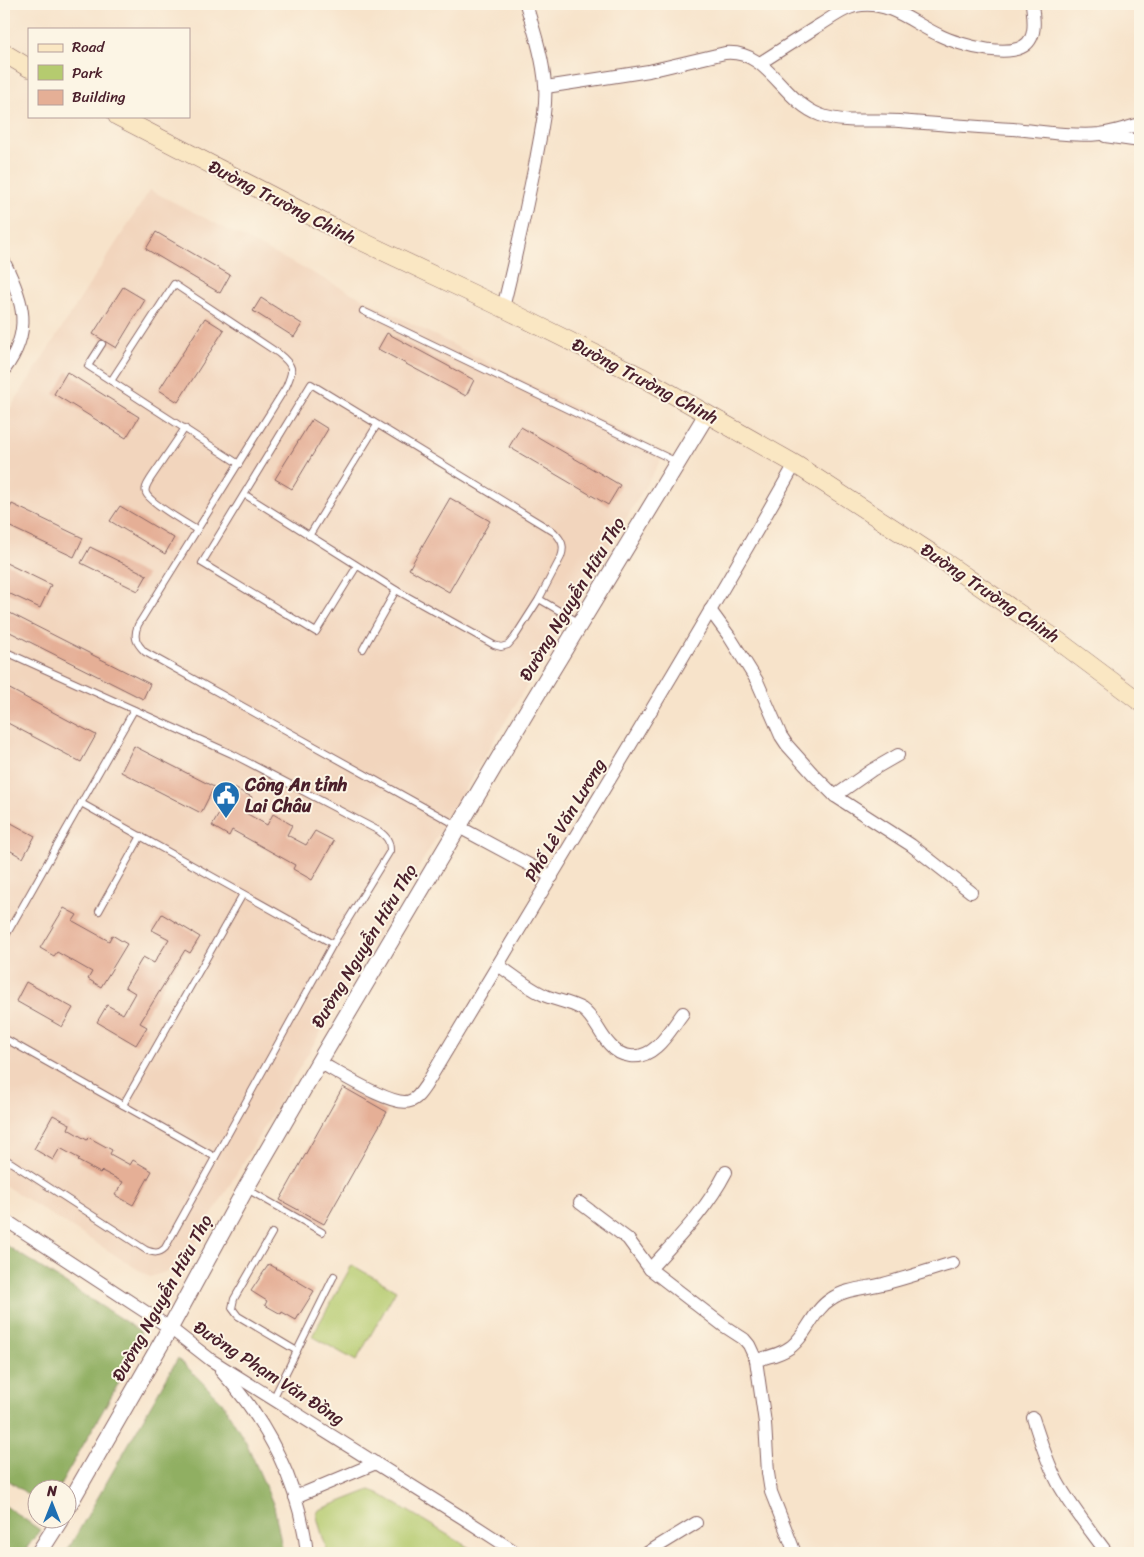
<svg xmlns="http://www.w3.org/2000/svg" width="1144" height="1557" font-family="Sriracha,sans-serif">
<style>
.built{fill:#f2d5bd}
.green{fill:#b5cb6f;stroke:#80754d}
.forest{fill:#90af62;stroke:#6d6746}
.building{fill:#e5af96}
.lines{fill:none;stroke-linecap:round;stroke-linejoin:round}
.service-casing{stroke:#876463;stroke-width:8}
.minor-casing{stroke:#876463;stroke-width:14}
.tertiary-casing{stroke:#876463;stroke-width:18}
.secondary-casing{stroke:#876463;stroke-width:19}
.service{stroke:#fff;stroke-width:6}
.minor{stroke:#fff;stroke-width:12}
.tertiary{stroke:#fff;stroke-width:16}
.secondary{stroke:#fae7c3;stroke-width:18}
.labels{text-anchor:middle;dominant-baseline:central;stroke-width:4;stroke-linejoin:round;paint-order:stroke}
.street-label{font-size:18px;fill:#4a1f2b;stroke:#fcf5e5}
.poi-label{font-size:18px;font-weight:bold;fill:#4a1f2b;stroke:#fcf5e5;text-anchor:start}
</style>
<rect width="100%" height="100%" fill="#fcf5e5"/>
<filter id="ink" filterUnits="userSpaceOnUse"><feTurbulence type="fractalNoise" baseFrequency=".02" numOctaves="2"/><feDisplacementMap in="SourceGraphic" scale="10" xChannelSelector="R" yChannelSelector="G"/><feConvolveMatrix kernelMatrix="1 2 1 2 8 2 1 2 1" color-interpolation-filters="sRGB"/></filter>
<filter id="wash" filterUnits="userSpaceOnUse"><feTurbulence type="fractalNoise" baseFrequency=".0096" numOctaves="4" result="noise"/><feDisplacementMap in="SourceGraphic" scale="20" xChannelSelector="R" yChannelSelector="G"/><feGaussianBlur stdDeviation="1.12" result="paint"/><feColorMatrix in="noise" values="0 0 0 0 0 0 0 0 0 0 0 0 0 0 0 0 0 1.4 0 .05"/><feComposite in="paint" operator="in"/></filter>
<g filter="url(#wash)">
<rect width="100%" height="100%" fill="#f7e3ca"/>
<polygon class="built" points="150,190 665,453 181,1267 150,1277 4,1185 4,418"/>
<g class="green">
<polygon points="352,1265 396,1290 356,1361 312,1336"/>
<path d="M370,1490L378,1493L478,1553H328C326,1547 316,1517 317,1514C317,1513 318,1512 319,1510Z"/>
</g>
<g class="forest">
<polygon points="4,1244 140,1331 141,1344 58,1489 38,1490 37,1501 4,1477"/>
<polygon points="178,1358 222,1402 246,1442 274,1506 283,1553 66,1553"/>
<polygon points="4,1505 40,1530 23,1553 4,1553"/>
</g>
<g id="blocks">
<g class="building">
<polygon points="156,232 230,275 220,293 146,249"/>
<polygon points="123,287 145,300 116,348 93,334"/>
<polygon points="261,298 302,324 294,337 253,311"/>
<polygon points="205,318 224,330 178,402 159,390"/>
<polygon points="387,333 474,380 466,396 378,349"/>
<polygon points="67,372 139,417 126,438 54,394"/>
<polygon points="312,419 328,429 292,489 275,479"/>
<polygon points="521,427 620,485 608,505 509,447"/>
<polygon points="450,498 490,521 449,592 409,569"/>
<polygon points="12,504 83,538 74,557 4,524 4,521"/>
<polygon points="120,506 174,538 165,554 110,521"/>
<polygon points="90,547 147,575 138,591 81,563"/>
<polygon points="4,562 51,585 40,608 4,591"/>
<polygon points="4,610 150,684 143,699 4,629"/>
<polygon points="4,686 96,735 81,762 4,721"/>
<polygon points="134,746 214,787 201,813 121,772"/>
<polygon points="234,788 252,797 244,812 267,825 273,814 292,825 287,835 306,845 315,831 334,841 312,880 293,869 295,865 232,830 229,836 212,826"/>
<polygon points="4,819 35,836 23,858 4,847"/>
<polygon points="64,908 77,915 73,921 109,941 112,935 127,944 101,987 88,979 92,972 57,952 54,956 40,948"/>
<polygon points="162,914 200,937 190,953 185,950 140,1023 147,1027 136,1045 97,1022 107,1005 123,1014 135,993 125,987 143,957 154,963 169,939 152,930"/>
<polygon points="26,982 73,1008 62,1027 16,1001"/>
<polygon points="343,1087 387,1112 324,1224 280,1200"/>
<polygon points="53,1115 70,1124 68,1129 87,1140 88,1137 112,1150 110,1154 130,1165 133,1160 152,1171 133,1205 115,1195 123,1182 102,1171 100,1173 78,1161 80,1159 60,1148 53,1160 34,1149"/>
<polygon points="269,1264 314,1291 296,1320 282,1312 281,1314 265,1305 267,1301 251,1291"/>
</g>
</g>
</g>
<g filter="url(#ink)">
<use href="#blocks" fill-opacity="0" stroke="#876463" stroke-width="1"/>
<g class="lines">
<g class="service-casing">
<g id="service">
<polyline points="363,311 677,462"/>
<polyline points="102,344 88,366 239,464"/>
<path d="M111,381L174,284L278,353C294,366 294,369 286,387L138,625C133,637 136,643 145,652L458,826"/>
<path d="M185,428L151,478C148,483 144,488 146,493C149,502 187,524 197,530"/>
<path d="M244,494L396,590L494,645L501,647L508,645L514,638L539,599L561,557C565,546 562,540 554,532L311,384L202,563L316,632L357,566"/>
<polyline points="309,536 377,425"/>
<polyline points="539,599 580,623"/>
<polyline points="363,649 396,590"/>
<path d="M4,651L232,754L379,831C387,837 390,841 390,851L333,944L165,1248C159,1254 154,1253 146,1250L4,1158"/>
<polyline points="81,803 333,944"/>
<polyline points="99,911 141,836"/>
<polyline points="4,939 134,710"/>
<polyline points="4,1038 215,1157"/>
<polyline points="123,1105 243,894"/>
<polyline points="247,1189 322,1232"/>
<polyline points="272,1233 234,1299 232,1308 238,1316 297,1351"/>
<polyline points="273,1399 334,1276"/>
</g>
</g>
<g class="minor-casing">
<g id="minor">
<path d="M760,63C779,51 799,38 818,26C832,18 846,6 862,5C890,2 915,24 939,35C959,45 1019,63 1031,38C1036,28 1033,14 1032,4"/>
<path d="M546,87L649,71L725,53C768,49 782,101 820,115C844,124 873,119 899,121C937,124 975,127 1013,129C1040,131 1072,137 1100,134C1114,132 1127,128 1140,124"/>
<polyline points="1105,136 1140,141"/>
<path d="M4,262C24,302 33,331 4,370"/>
<path d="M503,308C515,259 526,210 536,160C540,136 547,109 545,85C543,57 534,31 526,4"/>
<polyline points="710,610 729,636 757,681 781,736 787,745 813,774 835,796 911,845 971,892"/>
<polyline points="835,796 872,770 898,755"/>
<polyline points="459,827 552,877"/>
<path d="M498,965C513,975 529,989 546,996C558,1001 571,1002 582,1009C595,1018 599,1034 610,1045C615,1051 622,1055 630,1056C655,1060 670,1030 683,1013"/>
<path d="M319,1062C336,1071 393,1108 410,1101C417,1099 422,1091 426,1085C549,878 676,674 795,464"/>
<polyline points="580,1203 628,1239 650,1269 724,1326 744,1339 749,1345 756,1360 765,1423 768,1473 771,1492 795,1553"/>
<polyline points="4,1219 170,1328 211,1360 463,1518 517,1553"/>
<path d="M650,1269C678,1238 707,1209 726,1172"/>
<path d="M756,1360C768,1357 782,1354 792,1346C808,1333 813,1310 831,1299C845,1289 866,1288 883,1284C906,1278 930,1270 953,1263"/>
<path d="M221,1371C267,1421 300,1485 307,1553"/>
<path d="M1033,1418C1040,1440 1047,1462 1058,1483C1072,1508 1090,1530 1107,1553"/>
<polyline points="295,1497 376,1463"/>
<polyline points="647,1553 696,1523"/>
</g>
</g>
<g class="tertiary-casing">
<g id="tertiary">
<polyline points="68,1506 170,1328 246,1188 319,1062 527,711 707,414"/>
<polyline points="39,1553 60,1520"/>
</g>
</g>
<g class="secondary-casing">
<g id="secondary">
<polyline points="4,53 29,68"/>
<polyline points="117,116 340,231 503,308 642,377 707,414 795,464 936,556 1056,639 1140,702"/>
</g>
</g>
<use href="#service" class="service"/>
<use href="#minor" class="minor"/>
<use href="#tertiary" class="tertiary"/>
<use href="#secondary" class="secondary"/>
</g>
</g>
<defs>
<g id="civic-pin" transform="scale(1.4375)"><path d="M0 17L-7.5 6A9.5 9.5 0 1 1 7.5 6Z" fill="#1f6fb2" stroke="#fcf5e5"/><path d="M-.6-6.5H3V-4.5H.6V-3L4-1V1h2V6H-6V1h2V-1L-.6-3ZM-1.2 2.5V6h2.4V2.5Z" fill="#fff"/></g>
</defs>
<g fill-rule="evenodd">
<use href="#civic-pin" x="226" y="795"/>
</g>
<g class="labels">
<g class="street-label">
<text transform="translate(282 202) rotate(27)">Đường Trường Chinh</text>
<text transform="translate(645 381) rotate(28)">Đường Trường Chinh</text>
<text transform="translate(990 593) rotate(34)">Đường Trường Chinh</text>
<text transform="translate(572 599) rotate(-59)">Đường Nguyễn Hữu Thọ</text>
<text transform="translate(565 820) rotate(-59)">Phố Lê Văn Lương</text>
<text transform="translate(364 946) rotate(-59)">Đường Nguyễn Hữu Thọ</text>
<text transform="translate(162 1298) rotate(-61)">Đường Nguyễn Hữu Thọ</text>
<text transform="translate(269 1373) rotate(33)">Đường Phạm Văn Đồng</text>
</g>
<g class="poi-label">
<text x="245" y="785">Công An tỉnh<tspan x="245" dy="21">Lai Châu</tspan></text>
</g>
</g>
<rect width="1144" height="1557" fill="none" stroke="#fcf5e5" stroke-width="20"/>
<rect x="28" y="28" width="162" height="90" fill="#fcf5e5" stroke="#b59f9b"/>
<rect x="38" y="44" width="25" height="8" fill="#fae7c3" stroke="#b59f9b"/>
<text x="72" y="52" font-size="15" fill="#4a1f2b">Road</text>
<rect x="38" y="65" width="25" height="15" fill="#b5cb6f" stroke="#b59f9b"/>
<text x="72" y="78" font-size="15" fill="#4a1f2b">Park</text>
<rect x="38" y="90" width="25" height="15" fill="#e5af96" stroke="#b59f9b"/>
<text x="72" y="102" font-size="15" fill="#4a1f2b">Building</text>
<g transform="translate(52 1504)"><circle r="24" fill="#fcf5e5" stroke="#b59f9b"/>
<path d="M0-4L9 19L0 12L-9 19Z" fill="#1f6fb2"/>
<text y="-8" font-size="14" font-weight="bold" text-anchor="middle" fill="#4a1f2b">N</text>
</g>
</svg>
